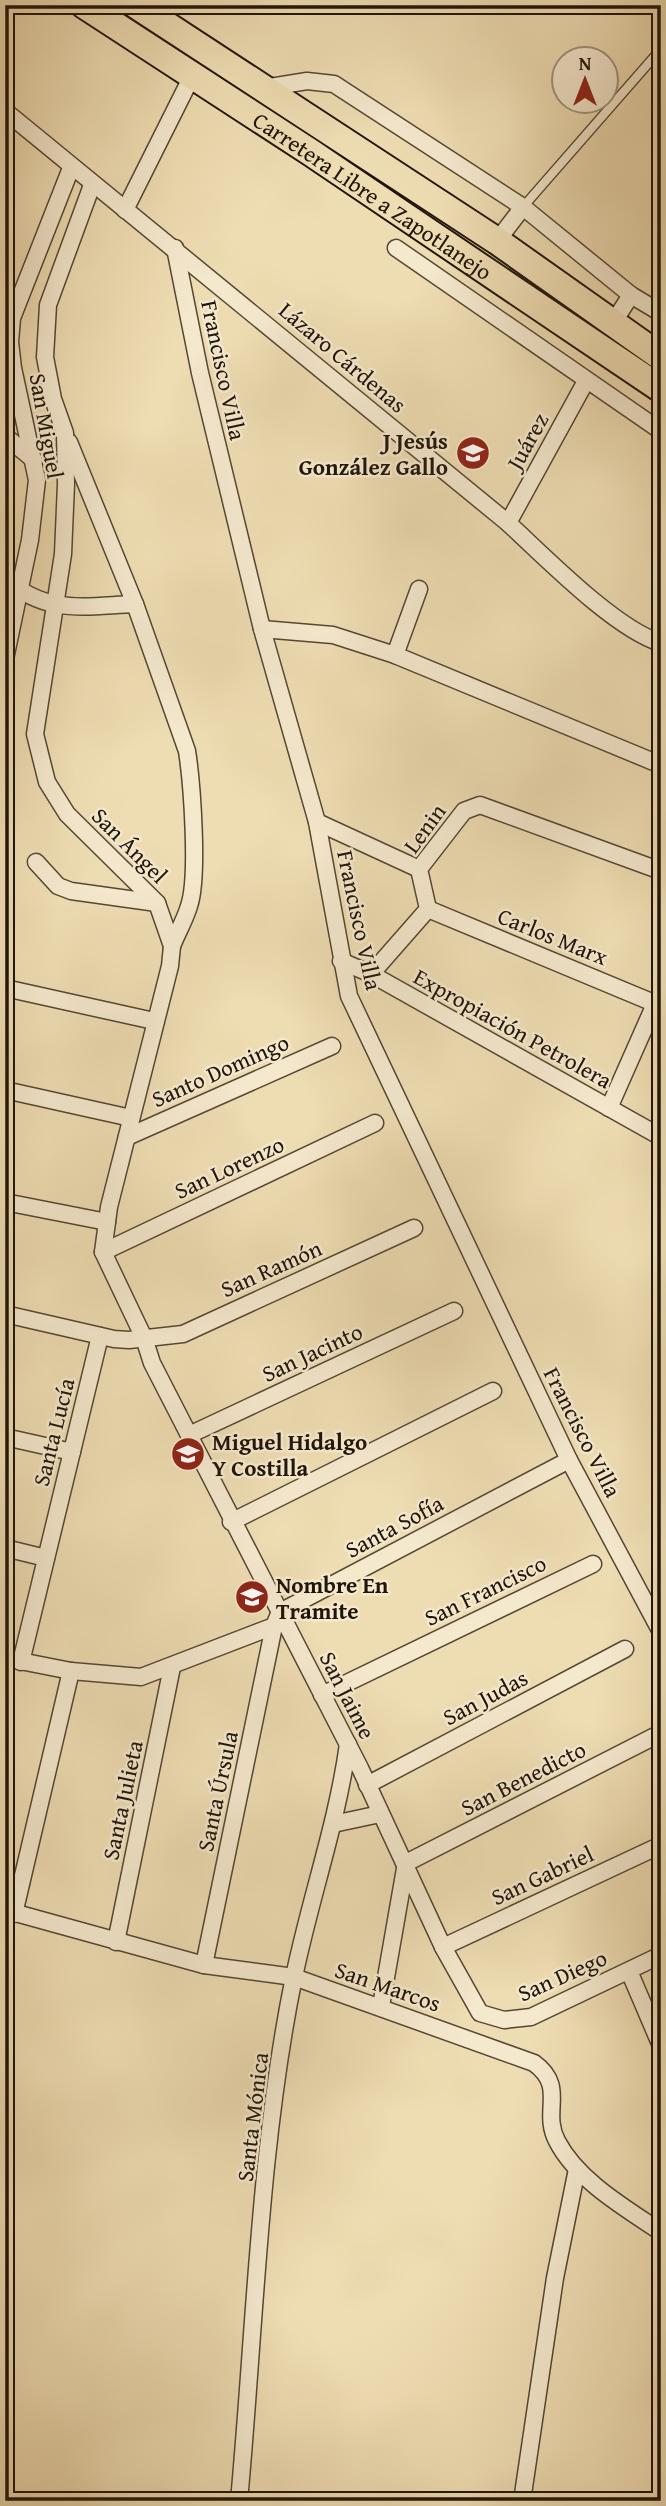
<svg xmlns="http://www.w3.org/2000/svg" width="666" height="2506" font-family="'Gentium Book Plus',serif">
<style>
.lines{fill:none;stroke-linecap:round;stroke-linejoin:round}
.lane-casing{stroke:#544734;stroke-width:11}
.street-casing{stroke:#544734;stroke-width:19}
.primary-casing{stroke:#20150a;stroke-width:30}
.lane{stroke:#f4e8cd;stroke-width:8}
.street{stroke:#f4e8cd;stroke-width:16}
.primary{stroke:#eedcb2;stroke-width:26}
.labels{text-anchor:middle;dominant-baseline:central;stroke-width:5;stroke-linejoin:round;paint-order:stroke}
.street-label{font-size:23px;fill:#20150a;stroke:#f4e8cd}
.poi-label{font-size:23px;font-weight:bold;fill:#20150a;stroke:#f4e8cd;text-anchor:start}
</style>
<rect width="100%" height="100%" fill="#eedcb2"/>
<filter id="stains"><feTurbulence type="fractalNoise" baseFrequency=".00286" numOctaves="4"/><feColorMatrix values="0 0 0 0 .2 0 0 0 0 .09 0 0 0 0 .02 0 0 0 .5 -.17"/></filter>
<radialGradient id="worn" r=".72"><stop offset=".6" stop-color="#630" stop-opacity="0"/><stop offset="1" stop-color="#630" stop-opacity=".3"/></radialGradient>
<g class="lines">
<g class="lane-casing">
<polyline id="lane" points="523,207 661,49"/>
</g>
<g class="street-casing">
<g id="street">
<polyline points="264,88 307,81 334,84 523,207 631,295 661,313"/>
<path d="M5,111L508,523C545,557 615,629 661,643"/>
<polyline points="92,185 48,305 45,357 53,399 65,433 66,484 63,554 35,734 47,782 67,814 157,903 172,946 170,966 109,1207 103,1252 144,1338 152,1363 360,1768 443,1947 480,2013 504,2020 531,2017 661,1955"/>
<polyline points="125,210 192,76"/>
<polyline points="497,241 523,207"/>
<polyline points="175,248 200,373 262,629 317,822 349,996 569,1460 661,1632"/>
<polyline points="396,248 661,431"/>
<polyline points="613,323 631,295"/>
<polyline points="5,436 34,460"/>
<path d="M69,442L135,604L187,751C192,783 199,877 189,906C185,920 177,933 172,946"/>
<polyline points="508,523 586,381"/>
<path d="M5,579C48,615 83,606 135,604"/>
<polyline points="262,629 333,635 395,655 661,765"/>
<polyline points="395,655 419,589"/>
<polyline points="5,659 30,540 37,480 13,368 10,342 12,318 71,168"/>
<polyline points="317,822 419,869"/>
<polyline points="36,862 58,886 71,891 157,903"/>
<polyline points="428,909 661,1006"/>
<polyline points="341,961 371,974 661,1137"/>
<polyline points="371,974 428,909 419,869 464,811 480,805 661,871"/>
<polyline points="5,988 154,1021"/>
<polyline points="5,1090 131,1118"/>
<polyline points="609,1108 655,1004"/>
<polyline points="127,1137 332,1046"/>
<polyline points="5,1202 107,1222"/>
<polyline points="103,1252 375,1123"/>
<polyline points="5,1314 114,1339 129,1340 183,1334 414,1228"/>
<polyline points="189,1435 454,1311"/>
<polyline points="5,1437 72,1452"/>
<polyline points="231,1522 493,1391"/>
<polyline points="5,1548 46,1558"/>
<polyline points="5,1658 71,1671 141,1677 274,1626 280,1612 569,1460"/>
<polyline points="21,1662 100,1336"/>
<polyline points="322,1695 593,1564"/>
<polyline points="367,1785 625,1649"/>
<polyline points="333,1824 380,1814"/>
<path d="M5,1910L204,1965L294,1977L534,2063C567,2087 541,2111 557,2141C577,2180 625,2208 661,2232"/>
<polyline points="14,1914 71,1671"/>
<polyline points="116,1942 172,1667"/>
<polyline points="443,1947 661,1845"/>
<polyline points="204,1965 274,1626"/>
<polyline points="629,1971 661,2046"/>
<polyline points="381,2006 406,1863 661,1733"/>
<path d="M239,2501C255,2328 259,2147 294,1977C310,1899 337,1824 348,1744"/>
<polyline points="522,2501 555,2278 577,2169"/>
</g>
</g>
<g class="primary-casing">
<g id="primary">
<path id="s1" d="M84,5L310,152L661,389"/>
<polyline points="136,5 497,241 661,357"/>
</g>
</g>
<use href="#lane" class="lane"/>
<use href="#street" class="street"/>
<use href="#primary" class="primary"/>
</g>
<defs>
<g id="school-disc" transform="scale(1.75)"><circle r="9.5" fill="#8f2418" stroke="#f4e8cd"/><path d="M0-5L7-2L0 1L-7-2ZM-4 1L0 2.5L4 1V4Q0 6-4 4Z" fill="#fff"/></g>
</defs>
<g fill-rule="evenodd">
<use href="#school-disc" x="473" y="453"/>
<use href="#school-disc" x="188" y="1454"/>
<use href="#school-disc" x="252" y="1597"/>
</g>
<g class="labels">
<g class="street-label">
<text stroke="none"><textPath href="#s1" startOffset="346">Carretera Libre a Zapotlanejo</textPath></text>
<text transform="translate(343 357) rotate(40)">Lázaro Cárdenas</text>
<text transform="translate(224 370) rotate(78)">Francisco Villa</text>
<text transform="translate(47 426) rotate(80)">San Miguel</text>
<text transform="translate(527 441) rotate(-61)">Juárez</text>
<text transform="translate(424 828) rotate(-54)">Lenin</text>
<text transform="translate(130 845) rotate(45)">San Ángel</text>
<text transform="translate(360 920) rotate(78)">Francisco Villa</text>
<text transform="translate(553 936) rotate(22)">Carlos Marx</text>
<text transform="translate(513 1028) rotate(29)">Expropiación Petrolera</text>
<text transform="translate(220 1070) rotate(-24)">Santo Domingo</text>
<text transform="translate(229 1167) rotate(-25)">San Lorenzo</text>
<text transform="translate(271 1268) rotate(-24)">San Ramón</text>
<text transform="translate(312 1352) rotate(-25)">San Jacinto</text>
<text transform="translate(53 1432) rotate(-76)">Santa Lucía</text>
<text transform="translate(583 1432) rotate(63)">Francisco Villa</text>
<text transform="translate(394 1526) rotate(-28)">Santa Sofía</text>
<text transform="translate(485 1590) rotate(-26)">San Francisco</text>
<text transform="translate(348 1695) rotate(63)">San Jaime</text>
<text transform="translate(485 1697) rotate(-28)">San Judas</text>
<text transform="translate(523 1778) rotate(-27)">San Benedicto</text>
<text transform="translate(217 1791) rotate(-78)">Santa Úrsula</text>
<text transform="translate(122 1800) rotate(-78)">Santa Julieta</text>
<text transform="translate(542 1875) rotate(-25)">San Gabriel</text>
<text transform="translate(562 1975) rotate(-24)">San Diego</text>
<text transform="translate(388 1986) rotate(19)">San Marcos</text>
<text transform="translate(252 2117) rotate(-83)">Santa Mónica</text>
</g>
<g class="poi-label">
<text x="448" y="440" text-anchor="end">J Jesús<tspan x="448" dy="26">González Gallo</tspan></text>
<text x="212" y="1441">Miguel Hidalgo<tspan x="212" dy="26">Y Costilla</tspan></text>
<text x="276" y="1584">Nombre En<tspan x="276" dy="26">Tramite</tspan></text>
</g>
</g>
<rect width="666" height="2506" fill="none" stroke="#eedcb2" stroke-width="28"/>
<rect x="7" y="7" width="652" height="2492" fill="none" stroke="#20150a" stroke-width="3.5"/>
<rect x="14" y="14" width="638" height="2478" fill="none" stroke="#20150a" stroke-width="2"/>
<g transform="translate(585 80)"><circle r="33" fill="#f4e8cd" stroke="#9f947f" stroke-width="2"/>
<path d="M0-5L12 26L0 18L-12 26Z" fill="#8f2418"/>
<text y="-10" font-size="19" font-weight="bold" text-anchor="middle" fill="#20150a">N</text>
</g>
<rect width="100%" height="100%" filter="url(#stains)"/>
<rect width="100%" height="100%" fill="url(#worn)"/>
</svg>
